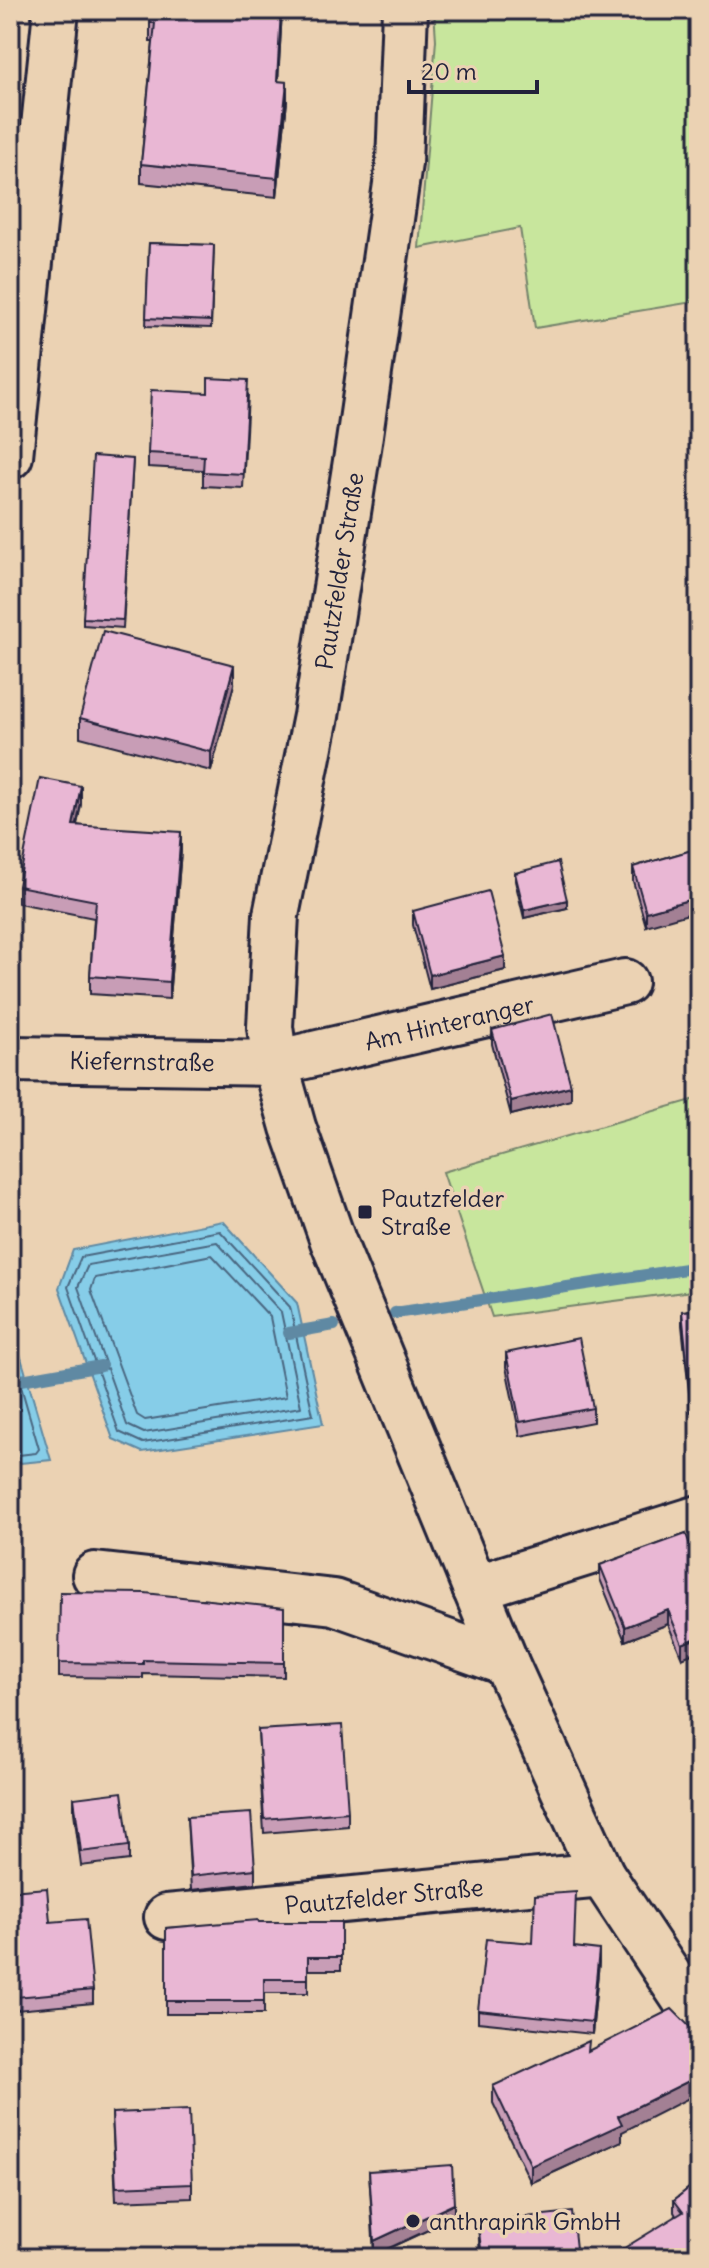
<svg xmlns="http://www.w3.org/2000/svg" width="709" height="2268" font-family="Delius,sans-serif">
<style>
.green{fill:#c8e69d;stroke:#75846c;stroke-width:2}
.water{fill:#86cde8;stroke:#5e89a3;stroke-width:2}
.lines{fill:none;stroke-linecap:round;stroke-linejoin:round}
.shore{stroke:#4a6680;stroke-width:2}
.stream{stroke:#5e89a3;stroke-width:12}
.street-casing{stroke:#22223b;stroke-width:50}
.secondary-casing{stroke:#22223b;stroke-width:50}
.street{stroke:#ebd2b3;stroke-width:44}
.secondary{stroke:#ebd2b3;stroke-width:44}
.wall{fill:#c89db6;stroke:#22223b;stroke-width:2}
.shaded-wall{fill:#a38094;stroke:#22223b;stroke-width:2}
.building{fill:#e9b7d4;stroke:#22223b;stroke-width:2}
.poi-dot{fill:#22223b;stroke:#ebd2b3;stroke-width:3}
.labels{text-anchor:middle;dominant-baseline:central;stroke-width:7;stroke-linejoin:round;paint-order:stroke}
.street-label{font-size:24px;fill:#22223b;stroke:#ebd2b3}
.poi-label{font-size:24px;fill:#22223b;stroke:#ebd2b3;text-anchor:start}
</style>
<rect width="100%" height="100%" fill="#ebd2b3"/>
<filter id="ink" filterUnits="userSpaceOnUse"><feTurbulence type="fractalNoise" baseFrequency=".0125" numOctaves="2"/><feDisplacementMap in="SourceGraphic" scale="16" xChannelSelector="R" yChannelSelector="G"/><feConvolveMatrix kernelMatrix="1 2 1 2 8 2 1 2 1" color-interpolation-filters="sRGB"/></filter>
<g filter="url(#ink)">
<g class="green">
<polygon points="434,10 699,10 699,301 535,328 520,228 419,248 436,40"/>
<polygon points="699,1098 699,1290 492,1317 443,1172"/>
</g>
<g class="water">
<polygon points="223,1221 297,1303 323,1424 142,1452 113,1439 59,1288 73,1250"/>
<polygon points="10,1320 51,1460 10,1464"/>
</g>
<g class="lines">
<g class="shore">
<polygon points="220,1231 290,1307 313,1415 143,1443 119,1432 68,1287 81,1257"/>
<polygon points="217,1242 281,1312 301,1407 144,1433 127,1425 78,1287 88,1265"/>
<polygon points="212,1255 270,1317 286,1397 145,1420 137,1415 91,1290 95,1278"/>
<polyline points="10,1348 39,1449 36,1453 10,1456"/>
</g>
<g class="stream">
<polyline points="395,1313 699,1267"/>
<polyline points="289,1333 334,1325"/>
<polyline points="10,1382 101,1366"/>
</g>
<g class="street-casing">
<g id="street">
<polyline points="10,456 56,10"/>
<path id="s1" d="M10,1059L275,1063L625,982"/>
<polyline points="95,1575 334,1602 506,1663"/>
<polyline points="475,1588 699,1518"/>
<path id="s2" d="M167,1917L602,1875"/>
</g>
</g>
<g class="secondary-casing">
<polyline id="secondary" points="405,10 399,163 359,442 316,716 276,915 270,1027 275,1063 293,1127 333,1241 506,1663 602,1875 699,2021"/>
</g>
<use href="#street" class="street"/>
<use href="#secondary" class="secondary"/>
</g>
<g class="wall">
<polygon points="282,10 278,81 287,101 277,197 141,183 141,164 153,42 150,42 150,23"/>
<polygon points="149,243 214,245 211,328 146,326"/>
<polygon points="248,395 243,488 203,486 203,470 148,467 148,453"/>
<polygon points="133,459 123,628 83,625 83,618"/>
<polygon points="234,684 211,771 80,737 80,718"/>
<polygon points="81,804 77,825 181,850 169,999 90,994 90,976 94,918 18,903 18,886"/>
<polygon points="699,848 646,926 633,881 633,867"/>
<polygon points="515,873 567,908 524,918 515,881"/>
<polygon points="413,911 505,970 430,989 413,925"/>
<polygon points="699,968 699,991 697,983 697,969"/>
<polygon points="492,1030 571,1100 511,1115 492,1044"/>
<polygon points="699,1310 699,1411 691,1412 682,1325 682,1311"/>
<polygon points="506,1353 593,1408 593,1422 520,1436 506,1367"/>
<polygon points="686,1534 682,1658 668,1624 625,1641 600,1579 600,1565"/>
<polygon points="284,1608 284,1677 143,1674 143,1678 59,1677 59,1663"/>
<polygon points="258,1730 348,1812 348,1826 264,1833"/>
<polygon points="74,1798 129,1846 129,1860 81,1866 74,1812"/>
<polygon points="187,1817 255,1869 255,1883 191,1890"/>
<polygon points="10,1891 50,1922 93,1990 93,2003 16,2010 10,1949"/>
<polygon points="259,1922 341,1922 341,1970 308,1970 308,1993 264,1993 264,2014 166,2014 166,1928"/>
<polygon points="574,1947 599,1962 592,2034 478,2022 478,2010"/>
<polygon points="589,2051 622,2132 622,2141 531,2183 493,2103 493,2086"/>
<polygon points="112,2113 192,2184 192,2198 116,2201"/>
<polygon points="369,2171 454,2218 374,2255"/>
<polygon points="699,2180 699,2258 674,2212 674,2200"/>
<polygon points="478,2222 577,2258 480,2258"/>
</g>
<g class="shaded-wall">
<polygon points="281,10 282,10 277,100 277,81"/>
<polygon points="287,82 287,101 277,197 277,178"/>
<polygon points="234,665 234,684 211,771 211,752"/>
<polygon points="81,786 81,804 73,842 73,825"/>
<polygon points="181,832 181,850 169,999 169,982"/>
<polygon points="699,897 699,911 646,926 646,912"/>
<polygon points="567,900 567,908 524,918 524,910"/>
<polygon points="505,956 505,970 430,989 430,975"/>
<polygon points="571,1086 571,1100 511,1115 511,1101"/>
<polygon points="668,1610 668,1624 625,1641 625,1627"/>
<polygon points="699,1637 699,1651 682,1658 682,1644"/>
<polygon points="599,1950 599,1962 592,2034 592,2022"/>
<polygon points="699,2076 699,2093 622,2132 622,2141 531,2183 531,2166 618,2116"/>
<polygon points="454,2204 454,2218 374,2255 374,2241"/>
</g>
<g class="building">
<polygon points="151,10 281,10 277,81 287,82 277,178 141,164 155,23 150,23"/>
<polygon points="149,243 214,245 211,321 146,318"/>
<polygon points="208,378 248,380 243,474 203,472 204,456 148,453 151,390 208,393"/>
<polygon points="93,456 133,459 123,620 83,618"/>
<polygon points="103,631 234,665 211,752 80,718"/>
<polygon points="40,778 81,786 73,825 181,832 169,982 90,976 96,901 18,886"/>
<polygon points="699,848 699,897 646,912 633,867"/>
<polygon points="558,862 567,900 524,910 515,873"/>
<polygon points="488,891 505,956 430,975 413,911"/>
<polygon points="552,1014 571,1086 511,1101 492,1030"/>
<polygon points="699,1310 699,1397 691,1398 682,1311"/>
<polygon points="579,1338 593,1408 520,1422 506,1353"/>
<polygon points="686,1534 699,1569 699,1637 682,1644 668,1610 625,1627 600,1565"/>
<polygon points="60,1592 145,1593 284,1608 284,1663 143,1660 143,1664 59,1663"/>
<polygon points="342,1725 348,1812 264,1819 258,1730"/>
<polygon points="122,1792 129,1846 81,1852 74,1798"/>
<polygon points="251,1813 255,1869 191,1876 187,1817"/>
<polygon points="47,1888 50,1922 86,1919 93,1990 16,1997 10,1936 10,1891"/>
<polygon points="576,1892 574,1947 599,1950 592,2022 478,2010 486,1939 533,1943 535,1895"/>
<polygon points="258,1920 259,1922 341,1922 341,1957 308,1957 308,1979 264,1979 264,2001 166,2001 166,1928"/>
<polygon points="672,2009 690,2027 699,2045 699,2076 618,2116 622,2124 531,2166 493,2086 589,2041 588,2051"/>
<polygon points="189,2110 192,2184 116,2187 112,2113"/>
<polygon points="452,2165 454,2204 374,2241 369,2171"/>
<polygon points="699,2180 699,2258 608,2258 683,2212 674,2200"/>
<polygon points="572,2212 577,2258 482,2258 478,2222"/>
</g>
</g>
<g class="poi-dot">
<rect x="357" y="1204" width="16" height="16" rx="4"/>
<circle cx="413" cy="2221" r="8"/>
</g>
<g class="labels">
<g class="street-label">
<text transform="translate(339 571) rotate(-81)">Pautzfelder Straße</text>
<text stroke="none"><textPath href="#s1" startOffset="444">Am Hinteranger</textPath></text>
<text stroke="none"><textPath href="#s1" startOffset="132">Kiefernstraße</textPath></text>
<text stroke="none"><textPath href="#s2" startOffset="218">Pautzfelder Straße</textPath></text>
</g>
<g class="poi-label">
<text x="381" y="1198">Pautzfelder<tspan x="381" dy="28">Straße</tspan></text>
<text x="429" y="2221">anthrapink GmbH</text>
</g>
</g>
<rect width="709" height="2268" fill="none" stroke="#ebd2b3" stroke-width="40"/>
<rect x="20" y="20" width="669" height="2228" fill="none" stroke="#22223b" stroke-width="3" filter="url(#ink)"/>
<path d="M409 80v12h128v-12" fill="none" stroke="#22223b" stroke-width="4"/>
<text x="421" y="80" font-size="24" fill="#22223b" stroke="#ebd2b3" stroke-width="6" paint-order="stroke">20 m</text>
</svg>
